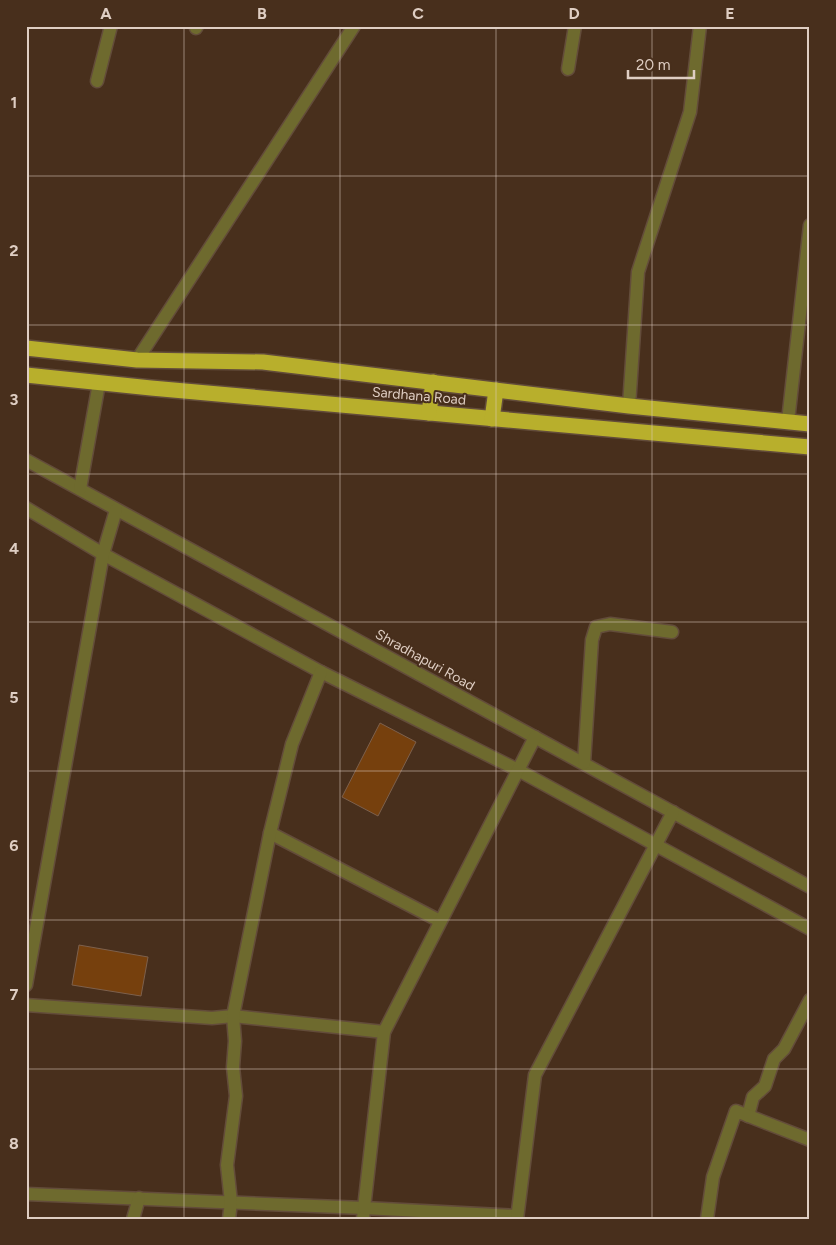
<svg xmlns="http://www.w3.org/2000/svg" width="836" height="1245" font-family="Figtree,sans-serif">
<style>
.building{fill:#76400d;stroke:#7d604c}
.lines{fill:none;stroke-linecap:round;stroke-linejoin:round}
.minor-casing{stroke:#634c3a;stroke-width:15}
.highway-casing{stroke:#634c3a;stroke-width:18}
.minor{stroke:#6e6a2e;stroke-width:12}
.highway{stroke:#b8af2c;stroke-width:15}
.grid{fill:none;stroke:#dfcec3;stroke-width:1;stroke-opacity:0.55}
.labels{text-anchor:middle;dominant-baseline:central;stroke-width:4;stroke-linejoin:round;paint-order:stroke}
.street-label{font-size:14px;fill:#dfcec3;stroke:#482f1c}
.neatline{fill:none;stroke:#dfcec3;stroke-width:2}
.grid-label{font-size:16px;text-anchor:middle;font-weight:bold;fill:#dfcec3}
</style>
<rect width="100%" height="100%" fill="#482f1c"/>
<g class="building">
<polygon points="380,723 416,742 378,816 342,797"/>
<polygon points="79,945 148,957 141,996 72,985"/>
</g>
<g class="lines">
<g class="minor-casing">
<g id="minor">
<polyline points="196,28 197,26"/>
<polyline points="568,69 575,26"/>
<polyline points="97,81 111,26"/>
<polyline points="137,360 354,26"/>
<polyline points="629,406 638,272 690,112 700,26"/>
<polyline points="788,421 810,225"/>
<polyline points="26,460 810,887"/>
<polyline points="80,489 99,383"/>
<polyline points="26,508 103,554 321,672 518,770 810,929"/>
<polyline points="584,763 592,640 596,627 610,624 672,632"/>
<polyline points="270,833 440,921"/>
<polyline points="26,985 103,554 116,510"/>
<polyline points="26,1005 212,1018 233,1016 384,1032"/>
<polyline points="748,1116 753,1097 765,1086 774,1059 784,1049 810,1000"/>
<polyline points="26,1194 364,1208 363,1219"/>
<polyline points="517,1216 364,1208 384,1032 535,737"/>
<polyline points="133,1219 139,1198"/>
<polyline points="229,1219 231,1202 227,1165 236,1096 233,1067 235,1041 233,1016 270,833 292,744 321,672"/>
<polyline points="517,1219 535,1075 673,812"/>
<polyline points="707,1219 713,1177 736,1111 810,1140"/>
</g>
</g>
<g class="highway-casing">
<g id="highway">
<polyline points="26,348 137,360 263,362 629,406 810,424"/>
<polyline points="26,375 151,388 810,447"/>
<polyline points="429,413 433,382"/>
<polyline points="492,419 496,390"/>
</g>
</g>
<use href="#minor" class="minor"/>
<use href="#highway" class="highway"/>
</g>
<path class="grid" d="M184,26V1219M340,26V1219M496,26V1219M652,26V1219M26,176H810M26,325H810M26,474H810M26,622H810M26,771H810M26,920H810M26,1069H810"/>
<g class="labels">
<g class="street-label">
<text transform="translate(419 396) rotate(5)">Sardhana Road</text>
<text transform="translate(425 660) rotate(29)">Shradhapuri Road</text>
</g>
</g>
<rect width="836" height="1245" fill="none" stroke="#482f1c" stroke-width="55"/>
<path d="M628 70v8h66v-8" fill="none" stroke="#dfcec3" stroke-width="2.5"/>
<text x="636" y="70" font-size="15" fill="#dfcec3" stroke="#482f1c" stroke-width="4" paint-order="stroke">20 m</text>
<rect x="28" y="28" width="780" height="1190" class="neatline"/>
<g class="grid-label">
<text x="106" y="19">A</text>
<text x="262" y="19">B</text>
<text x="418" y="19">C</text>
<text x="574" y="19">D</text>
<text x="730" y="19">E</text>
<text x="14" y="108">1</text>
<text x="14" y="256">2</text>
<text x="14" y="405">3</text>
<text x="14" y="554">4</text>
<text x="14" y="703">5</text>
<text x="14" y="851">6</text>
<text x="14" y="1000">7</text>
<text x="14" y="1149">8</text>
</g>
</svg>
